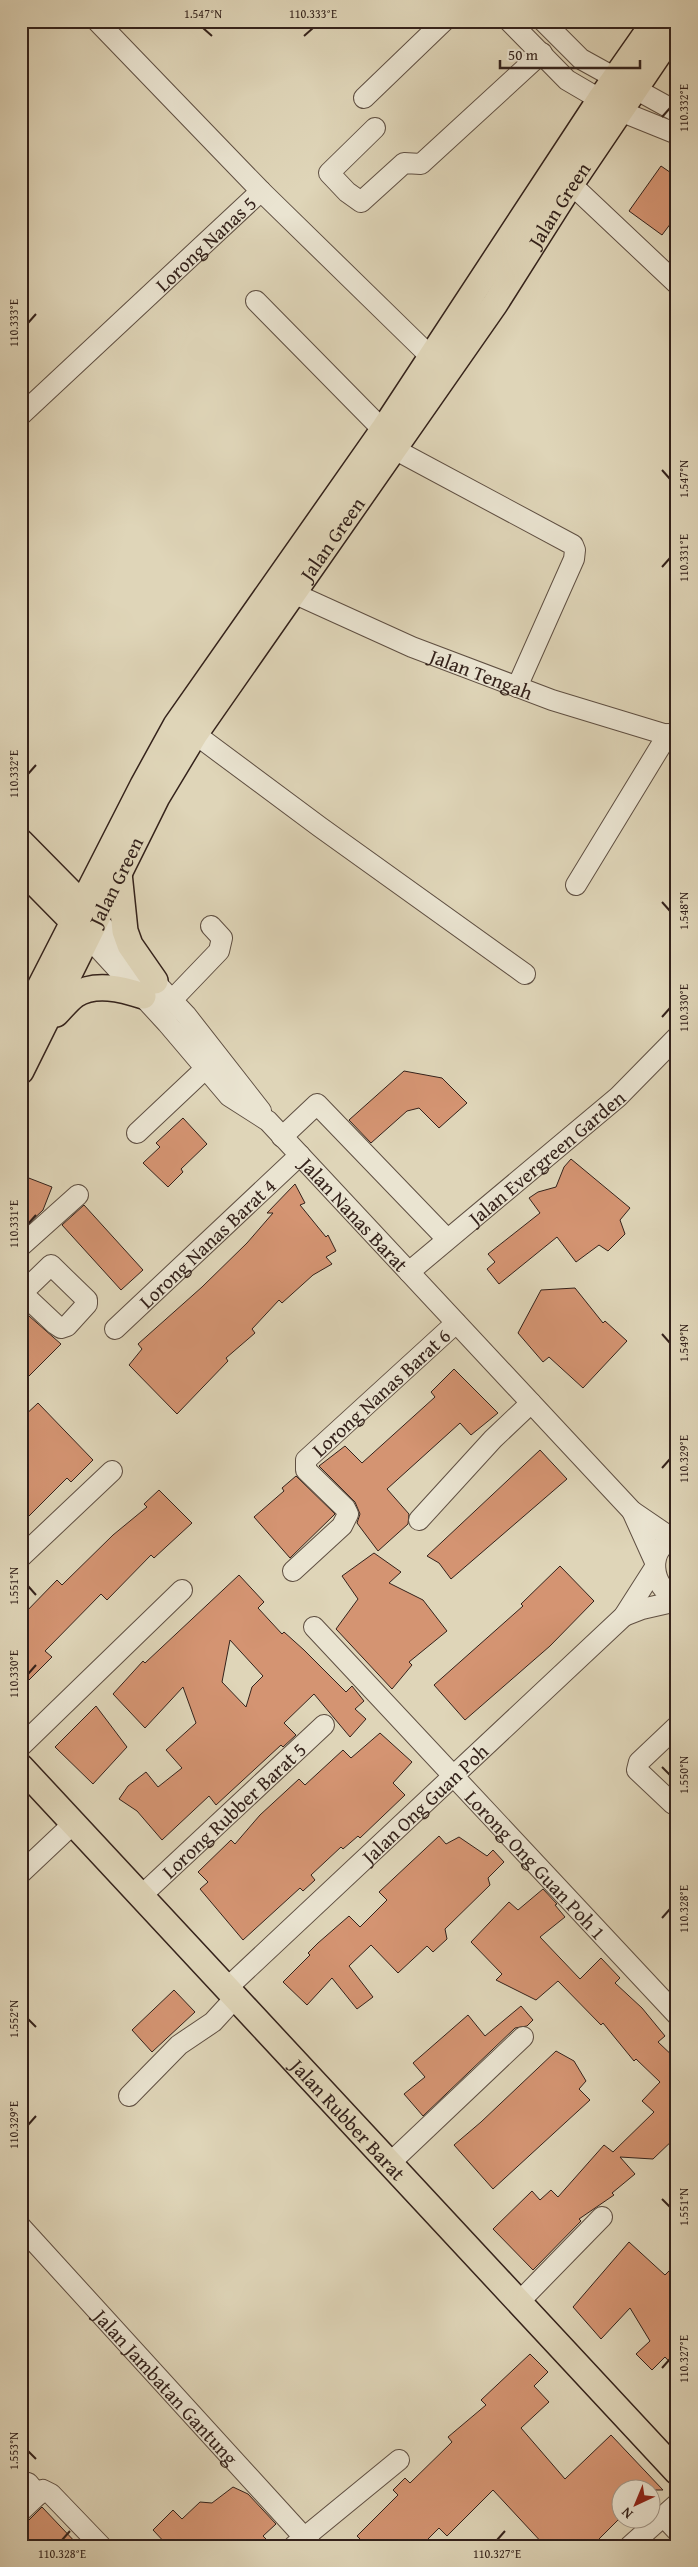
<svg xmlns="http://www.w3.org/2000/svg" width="698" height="2567" font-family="'Gentium Book Plus',serif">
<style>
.building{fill:#d49472;stroke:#34221b;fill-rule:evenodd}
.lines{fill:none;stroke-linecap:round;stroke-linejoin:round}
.minor-casing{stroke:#5f4f42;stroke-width:22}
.major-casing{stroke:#34221b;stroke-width:28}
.minor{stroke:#eae4d1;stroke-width:20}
.major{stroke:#dfd5b8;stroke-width:25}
.ticks{fill:none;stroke:#34221b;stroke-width:2}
.labels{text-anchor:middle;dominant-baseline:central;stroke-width:4;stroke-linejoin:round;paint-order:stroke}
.street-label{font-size:20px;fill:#34221b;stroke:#eae4d1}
.neatline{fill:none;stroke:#34221b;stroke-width:2}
.ticks-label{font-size:12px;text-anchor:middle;fill:#34221b}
</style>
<rect width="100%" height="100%" fill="#dfd5b8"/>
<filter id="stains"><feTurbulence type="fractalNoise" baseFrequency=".004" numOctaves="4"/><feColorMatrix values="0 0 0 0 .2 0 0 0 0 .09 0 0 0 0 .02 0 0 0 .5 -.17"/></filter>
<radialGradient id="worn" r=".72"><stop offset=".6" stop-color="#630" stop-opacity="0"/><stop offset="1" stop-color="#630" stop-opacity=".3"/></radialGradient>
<g class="building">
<polygon points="661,166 677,177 677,215 662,235 629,211"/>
<polygon points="404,1071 442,1078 467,1103 439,1128 419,1108 407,1111 371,1143 349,1120"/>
<polygon points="183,1118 207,1144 181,1169 183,1172 168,1187 143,1163 160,1147 156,1143"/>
<polygon points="571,1159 630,1208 620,1220 625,1234 608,1251 599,1245 576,1262 557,1237 499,1284 487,1269 495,1262 488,1254 540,1213 529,1198 538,1192 556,1187 564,1167"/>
<polygon points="21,1175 52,1187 43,1210 25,1227 21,1226"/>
<polygon points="295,1184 305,1203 300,1205 326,1237 328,1235 336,1251 326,1257 332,1264 313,1275 282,1303 279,1300 252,1329 255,1333 226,1358 228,1361 177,1414 129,1365 142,1349 138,1344 202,1287 247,1243 273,1213 267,1213"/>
<polygon points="84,1205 143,1270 121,1290 62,1225"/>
<polygon points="575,1288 603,1323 605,1321 627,1341 583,1388 549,1357 543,1362 518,1333 541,1290"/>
<polygon points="21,1309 61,1344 21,1384"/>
<polygon points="454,1369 498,1413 471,1435 460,1423 387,1489 409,1514 408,1524 378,1551 357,1523 360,1514 355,1502 319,1466 345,1446 362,1463 435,1397 431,1392"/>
<polygon points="38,1403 93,1460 71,1482 67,1478 21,1524 21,1419"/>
<polygon points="540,1450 567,1479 451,1579 439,1563 427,1556"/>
<polygon points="296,1476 335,1514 290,1558 254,1517 284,1491 282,1488"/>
<polygon points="159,1490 192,1523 154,1558 151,1555 107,1600 101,1594 45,1651 52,1657 21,1688 21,1617 57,1580 62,1585 113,1535 147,1507 144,1504"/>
<polygon points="374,1553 401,1572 389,1583 423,1600 447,1631 409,1662 412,1665 392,1689 336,1629 358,1599 342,1576"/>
<polygon points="560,1566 594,1601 550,1646 465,1720 434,1685 523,1606 521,1604"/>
<path d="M239,1575L264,1602L258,1608L282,1634L284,1632L304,1650L346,1692L352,1686L364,1701L355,1709L366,1719L350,1737L314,1694L284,1723L296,1735L283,1747L281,1745L216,1805L209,1796L162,1840L137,1811L119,1799L128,1786L146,1772L158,1787L182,1768L166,1750L196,1723L183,1687L145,1728L113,1694L143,1661L145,1663ZM230,1640L263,1676L252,1687L246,1707L222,1682Z"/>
<polygon points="96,1706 127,1747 93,1784 55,1747"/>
<polygon points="380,1733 412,1762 393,1783 405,1795 360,1838 358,1836 343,1849 341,1847 311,1875 315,1880 303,1891 300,1888 243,1940 200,1889 208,1882 198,1872 231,1840 235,1844 260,1815 299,1779 305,1785 343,1750 351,1758"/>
<polygon points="439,1836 446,1844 459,1837 487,1856 493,1850 504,1862 488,1878 490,1885 445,1929 447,1939 433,1952 427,1946 398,1973 371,1945 349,1966 373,1997 357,2009 332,1978 307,2005 283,1982 310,1955 308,1953 318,1943 349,1916 360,1927 387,1900 379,1892"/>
<polygon points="543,1889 557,1904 555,1905 565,1917 540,1937 580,1979 601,1958 620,1978 615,1983 642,2008 665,2036 658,2042 677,2060 677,2136 653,2159 620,2157 635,2174 612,2193 614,2195 579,2219 581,2221 533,2270 493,2229 532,2191 540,2200 551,2190 558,2197 604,2145 613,2152 654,2112 642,2101 660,2082 636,2059 634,2061 603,2023 601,2025 558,1981 536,2000 496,1980 502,1974 471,1942 509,1902 518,1910"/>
<polygon points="174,1990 195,2012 152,2052 132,2030"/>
<polygon points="521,2006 533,2020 527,2026 515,2028 423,2116 404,2094 425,2077 413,2063 468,2015 485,2036"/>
<polygon points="556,2051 574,2061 586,2081 579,2089 590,2100 493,2189 454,2145 481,2122"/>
<polygon points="629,2242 665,2275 677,2263 677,2370 665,2357 652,2370 636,2354 650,2341 630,2308 601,2339 573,2307"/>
<polygon points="530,2354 548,2372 534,2386 549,2402 521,2428 565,2479 611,2435 663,2490 620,2490 620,2518 592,2546 545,2546 493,2490 447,2536 439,2528 421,2546 367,2546 357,2536 398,2495 393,2490 405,2478 410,2483 452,2442 448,2437 486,2405 481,2400"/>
<polygon points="233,2487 248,2494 276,2524 263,2536 273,2546 168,2546 153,2530 173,2510 182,2519 200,2502 212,2503"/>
<polygon points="42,2507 79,2546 21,2546 21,2523 29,2520"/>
</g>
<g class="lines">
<g class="minor-casing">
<g id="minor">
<polyline points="509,21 567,80 620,111 677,134"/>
<polyline points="543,21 581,59 677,112"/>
<polyline points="364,98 444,21"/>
<polyline points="375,128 329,173 347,192 361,202 404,163 421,164 542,53"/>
<polyline points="571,184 677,284"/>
<polyline points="261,191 431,357"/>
<polyline points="256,301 383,430"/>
<path id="s1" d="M21,415L261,191L97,21"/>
<polyline points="394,449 573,545 575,550 574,559 517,687"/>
<path id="s2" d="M293,593L412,647L552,700L677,738"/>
<polyline points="195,734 320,827 525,974"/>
<polyline points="576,885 668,734"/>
<polyline points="96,919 186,1015 261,1111"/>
<path id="s3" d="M88,937L167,1023L229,1096L268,1121L632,1511L673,1539"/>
<polyline points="172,1000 219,951 222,938 211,926"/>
<polyline points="137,1133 206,1068"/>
<polyline points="282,1137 317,1104 447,1239"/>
<polyline points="21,1246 78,1195"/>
<path id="s4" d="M409,1272L618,1097L677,1037"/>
<polyline points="21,1293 22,1293 55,1324 61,1328 67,1326 87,1304 87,1300 51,1265 22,1293"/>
<path id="s5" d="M115,1329L300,1155"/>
<polyline points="632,1511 655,1562"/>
<polyline points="419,1520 493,1439 531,1403"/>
<path d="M677,1538C645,1547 651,1588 677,1599"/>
<polyline points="21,1557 112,1471"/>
<path id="s6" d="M293,1571L342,1526L348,1514L345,1508L306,1470V1460L456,1323"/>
<polyline points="624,1616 642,1609 677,1601"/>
<path id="s7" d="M314,1627L677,2015"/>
<polyline points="21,1746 182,1590"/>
<polyline points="673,1804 637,1770 639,1762 677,1726"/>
<polyline points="21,1873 74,1823"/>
<path id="s8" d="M142,1895L324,1725"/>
<path id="s9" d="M226,1989L624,1616L654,1569"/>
<polyline points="129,2096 179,2045 213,2022 236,1997"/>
<polyline points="389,2164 523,2037"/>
<path id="s10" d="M21,2227L312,2546"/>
<polyline points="519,2302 602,2217"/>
<polyline points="21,2481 28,2483 38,2495"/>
<polyline points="21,2511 43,2490 51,2494 101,2546"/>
<polyline points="663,2516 677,2531"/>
<polyline points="294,2546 399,2460"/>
<polyline points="630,2546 677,2504"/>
</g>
</g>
<g class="major-casing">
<g id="major">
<polyline points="21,842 93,915"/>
<polyline points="21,869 84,933"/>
<polyline points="119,873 125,931 130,945 155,981"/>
<path d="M56,1014C62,1008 68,1000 75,995C95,982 122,989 143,996"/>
<polyline points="21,1024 143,785 176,725 383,430 599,101 655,21"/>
<path id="s11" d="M21,1071L157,797L195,734L495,304L571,184L677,27"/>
<path id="s12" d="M21,1767L677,2472"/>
</g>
</g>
<use href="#minor" class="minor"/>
<use href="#major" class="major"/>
</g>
<path class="ticks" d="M203,28L212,36M304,36L313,28M662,117L670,108M28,323L36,314M662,470L670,479M662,567L670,558M28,774L36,765M662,902L670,911M662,1017L670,1008M28,1224L36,1215M662,1334L670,1343M662,1468L670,1459M28,1586L36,1595M28,1674L36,1665M662,1767L670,1775M662,1918L670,1909M28,2019L36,2027M28,2125L36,2116M662,2199L670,2207M662,2368L670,2359M28,2451L36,2459M62,2540L70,2531M497,2540L505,2531"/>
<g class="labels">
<g class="street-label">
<text stroke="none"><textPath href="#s11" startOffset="1022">Jalan Green</textPath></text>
<text stroke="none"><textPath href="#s1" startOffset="252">Lorong Nanas 5</textPath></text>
<text stroke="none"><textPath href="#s11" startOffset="618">Jalan Green</textPath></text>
<text stroke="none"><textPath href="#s2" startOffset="205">Jalan Tengah</textPath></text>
<text stroke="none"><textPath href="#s11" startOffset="212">Jalan Green</textPath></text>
<text stroke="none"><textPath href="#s4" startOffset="179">Jalan Evergreen Garden</textPath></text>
<text stroke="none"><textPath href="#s3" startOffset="386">Jalan Nanas Barat</textPath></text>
<text stroke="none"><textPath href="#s5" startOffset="126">Lorong Nanas Barat 4</textPath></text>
<text stroke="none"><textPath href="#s6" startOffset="252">Lorong Nanas Barat 6</textPath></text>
<text stroke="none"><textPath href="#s9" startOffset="272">Jalan Ong Guan Poh</textPath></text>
<text stroke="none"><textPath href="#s8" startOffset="125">Lorong Rubber Barat 5</textPath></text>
<text stroke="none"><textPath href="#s7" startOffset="325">Lorong Ong Guan Poh 1</textPath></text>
<text stroke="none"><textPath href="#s12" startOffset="481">Jalan Rubber Barat</textPath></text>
<text stroke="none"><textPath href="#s10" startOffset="216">Jalan Jambatan Gantung</textPath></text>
</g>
</g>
<rect width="698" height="2567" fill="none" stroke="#dfd5b8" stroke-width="55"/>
<g transform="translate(636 2504) rotate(224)"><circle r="24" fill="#eae4d1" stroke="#a19688"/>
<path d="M0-4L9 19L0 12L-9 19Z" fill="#8f2418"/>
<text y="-8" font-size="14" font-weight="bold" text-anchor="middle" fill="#34221b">N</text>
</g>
<path d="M500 60v8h140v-8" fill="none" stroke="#34221b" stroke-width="2.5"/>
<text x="508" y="60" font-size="15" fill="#34221b" stroke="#eae4d1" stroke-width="4" paint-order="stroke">50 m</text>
<rect x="28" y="28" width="642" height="2512" class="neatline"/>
<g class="ticks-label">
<text x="203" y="18">1.547°N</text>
<text x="313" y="18">110.333°E</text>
<text transform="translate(684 108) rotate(-90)" y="4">110.332°E</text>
<text transform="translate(14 323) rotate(-90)" y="4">110.333°E</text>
<text transform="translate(684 479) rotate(-90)" y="4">1.547°N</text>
<text transform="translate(684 558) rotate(-90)" y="4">110.331°E</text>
<text transform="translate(14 774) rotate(-90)" y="4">110.332°E</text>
<text transform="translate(684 911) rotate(-90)" y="4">1.548°N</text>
<text transform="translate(684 1008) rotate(-90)" y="4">110.330°E</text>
<text transform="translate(14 1224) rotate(-90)" y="4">110.331°E</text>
<text transform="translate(684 1343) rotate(-90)" y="4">1.549°N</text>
<text transform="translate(684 1459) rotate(-90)" y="4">110.329°E</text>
<text transform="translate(14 1586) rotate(-90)" y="4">1.551°N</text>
<text transform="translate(14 1674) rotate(-90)" y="4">110.330°E</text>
<text transform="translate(684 1775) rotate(-90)" y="4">1.550°N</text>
<text transform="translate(684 1909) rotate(-90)" y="4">110.328°E</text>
<text transform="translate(14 2019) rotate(-90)" y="4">1.552°N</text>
<text transform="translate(14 2125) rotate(-90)" y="4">110.329°E</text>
<text transform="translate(684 2207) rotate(-90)" y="4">1.551°N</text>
<text transform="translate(684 2359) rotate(-90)" y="4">110.327°E</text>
<text transform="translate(14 2451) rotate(-90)" y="4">1.553°N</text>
<text x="62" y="2558">110.328°E</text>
<text x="497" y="2558">110.327°E</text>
</g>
<rect width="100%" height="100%" filter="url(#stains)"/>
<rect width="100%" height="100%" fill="url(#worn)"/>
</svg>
